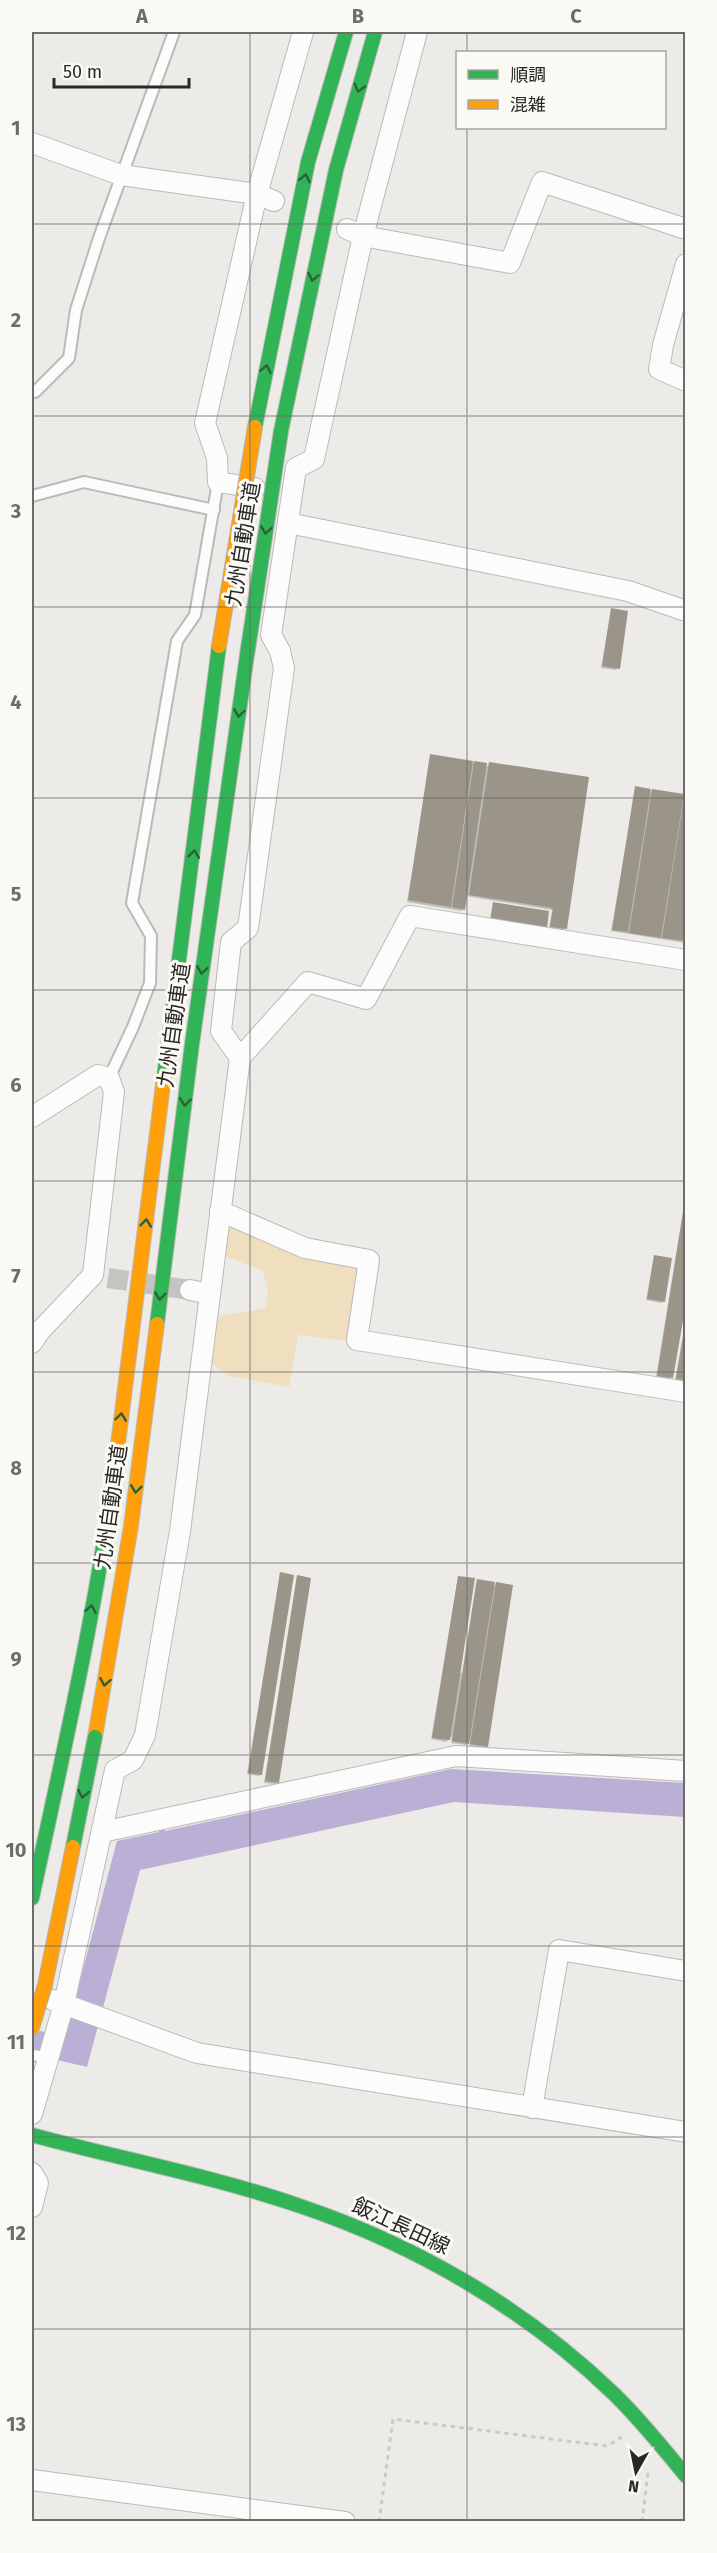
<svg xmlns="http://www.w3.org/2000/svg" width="717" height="2553" font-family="'Fira Sans','Noto Sans JP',sans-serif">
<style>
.green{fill:#efdfbe}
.water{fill:#bab0d6}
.shadow{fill:#0003}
.building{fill:#9a9588}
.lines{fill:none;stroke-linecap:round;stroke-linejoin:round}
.street-tunnel{stroke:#c6c4c1;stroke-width:20;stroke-dasharray:20 10;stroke-linecap:butt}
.lane-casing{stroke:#bbbab7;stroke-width:14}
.street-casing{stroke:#bbbab7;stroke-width:22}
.fast-casing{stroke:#bbbab7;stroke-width:16}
.slow-casing{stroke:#bbbab7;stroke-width:16}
.path{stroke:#cacac9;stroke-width:3;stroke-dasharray:4.5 4.5;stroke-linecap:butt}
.lane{stroke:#fcfcfc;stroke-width:10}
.street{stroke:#fcfcfc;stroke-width:20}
.fast{stroke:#30b455;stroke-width:14}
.slow{stroke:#ff9f0a;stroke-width:14}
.fast-bridge-casing{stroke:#b2afb5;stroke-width:16;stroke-linecap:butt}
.slow-bridge-casing{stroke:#b2afb5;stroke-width:16;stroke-linecap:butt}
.fast-bridge{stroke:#30b455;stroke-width:14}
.slow-bridge{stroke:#ff9f0a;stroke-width:14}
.oneway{stroke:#2c6039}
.grid{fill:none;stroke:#6e6c6a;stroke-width:1.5;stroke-opacity:0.55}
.labels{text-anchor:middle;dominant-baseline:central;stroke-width:6;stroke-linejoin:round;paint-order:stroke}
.street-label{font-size:21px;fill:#292826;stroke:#fbf9f4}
.neatline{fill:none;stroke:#6e6c6a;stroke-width:2}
.grid-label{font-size:20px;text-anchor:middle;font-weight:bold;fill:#6e6c6a}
</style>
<rect width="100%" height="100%" fill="#edebe8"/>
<polygon class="green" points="226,1223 360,1262 347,1341 298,1335 289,1387 229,1376 209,1362 216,1317 265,1308 268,1291 263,1271 222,1255"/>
<polygon class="water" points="451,1769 685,1783 685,1817 454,1802 140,1870 87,2067 32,2054 32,2029 65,2037 117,1841 159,1832 158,1829 163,1828 165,1831"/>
<g class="shadow">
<polygon points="611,610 618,668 616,670 601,668"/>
<polygon points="431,756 486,765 485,768 490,763 565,928 563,930 549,928 552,910 466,896 462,911 407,902"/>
<polygon points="636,788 649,794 653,790 686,796 686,943 611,931"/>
<polygon points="686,1193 686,1295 670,1380 656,1377"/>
<polygon points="654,1257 664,1301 662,1303 646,1300"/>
<polygon points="686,1318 686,1382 675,1380"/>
<polygon points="281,1574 261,1774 259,1776 247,1774"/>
<polygon points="297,1577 277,1782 275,1784 264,1783"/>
<polygon points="458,1577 459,1672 462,1673 476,1583 478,1581 492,1588 497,1584 486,1746 484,1748 469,1746 470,1741 466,1745 451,1743 452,1736 446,1742 431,1739"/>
</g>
<g class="building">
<polygon points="611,608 628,611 620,669 602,666"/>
<polygon points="430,754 473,761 451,907 408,900"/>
<polygon points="474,761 487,763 465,910 452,907"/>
<polygon points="489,762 589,777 567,929 550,927 553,908 469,895"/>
<polygon points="635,786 651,789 628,932 612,930"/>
<polygon points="652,789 684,794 661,938 629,933"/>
<polygon points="684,797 686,797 686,941 662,938"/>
<polygon points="493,902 549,911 547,929 490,920"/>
<polygon points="684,1206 686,1304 673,1378 657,1376"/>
<polygon points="654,1255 672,1258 665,1302 647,1299"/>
<polygon points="684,1331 686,1331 686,1380 676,1379"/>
<polygon points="280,1572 294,1575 262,1775 248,1773"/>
<polygon points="297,1575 311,1578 279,1783 265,1781"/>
<polygon points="458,1576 475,1578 450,1740 432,1738"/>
<polygon points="477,1579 495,1582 469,1744 452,1741"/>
<polygon points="496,1582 513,1585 488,1747 470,1744"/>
</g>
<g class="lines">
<polyline class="street-tunnel" points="108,1278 190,1290"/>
<g class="lane-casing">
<g id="lane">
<polyline points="35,392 69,358 76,310 99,238 174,32"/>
<polyline points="32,496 84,482 214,510"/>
<polyline points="109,1078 133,1027 150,983 151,936 132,903 177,641 195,615 218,482"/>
<polyline points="32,2055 48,2057"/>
</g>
</g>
<g class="street-casing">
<g id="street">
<polyline points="32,143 121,175 257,194 274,201"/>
<polyline points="347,229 363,236 510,263 542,182 686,229"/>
<polyline points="686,264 663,345 659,369 686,381"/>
<polyline points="255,488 218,482 217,458 205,423 257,194 303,32"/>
<polyline points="288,523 628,591 686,611"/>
<polyline points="240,1058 221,1031 231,942 248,928 284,668 280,651 271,635 296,468 314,459 363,236 417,32"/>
<polyline points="32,1117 98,1075 109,1078 114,1092 93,1275 40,1331 32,1343"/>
<polyline points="220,1211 305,1248 369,1260 357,1340 686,1392"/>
<polyline points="190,1290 210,1294"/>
<polyline points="102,1832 456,1756 686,1771"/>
<polyline points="53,2000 197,2053 686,2132"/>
<polyline points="532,2108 559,1950 686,1971"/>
<polyline points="32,2114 64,2004 115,1770 133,1760 145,1735 180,1531 240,1058 308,982 366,999 410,916 686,960"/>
<polyline points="32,2173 38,2183 32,2207"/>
<polyline points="32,2480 345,2522"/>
</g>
</g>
<g class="fast-casing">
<g id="fast">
<polyline points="255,427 308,162 346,32"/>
<polyline points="281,431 336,170 375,32"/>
<polyline points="164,1077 219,646"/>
<polyline points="157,1324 192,1044 247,655"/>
<path d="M32,1898C64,1750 98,1602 117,1452"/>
<path d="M32,2135C121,2159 213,2176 300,2206C416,2245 526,2309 614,2394C640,2419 663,2448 686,2476"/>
</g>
</g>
<g class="slow-casing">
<g id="slow">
<polyline points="117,1452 164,1077"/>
<polyline points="95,1737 131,1526 157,1324"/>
</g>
</g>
<g class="path">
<polyline points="379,2522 393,2419 607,2446 622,2437"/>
<polyline points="642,2522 648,2473"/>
</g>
<use href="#lane" class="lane"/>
<use href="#street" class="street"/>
<use href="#fast" class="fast"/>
<use href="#slow" class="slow"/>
<g class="fast-bridge-casing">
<g id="fast-bridge">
<polyline points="247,655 281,431"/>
<polyline points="73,1847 95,1737"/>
</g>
</g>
<g class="slow-bridge-casing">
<g id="slow-bridge">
<polyline points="219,646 255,427"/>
<polyline points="32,2028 45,1985 73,1847"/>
</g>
</g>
<use href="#fast-bridge" class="fast-bridge"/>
<use href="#slow-bridge" class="slow-bridge"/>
</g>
<defs><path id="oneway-chevron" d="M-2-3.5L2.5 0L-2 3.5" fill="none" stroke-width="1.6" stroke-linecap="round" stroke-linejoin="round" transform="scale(1.5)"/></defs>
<g class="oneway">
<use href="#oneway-chevron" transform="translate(359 88) rotate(106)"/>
<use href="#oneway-chevron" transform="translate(305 178) rotate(-78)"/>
<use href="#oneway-chevron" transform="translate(313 277) rotate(102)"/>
<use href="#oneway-chevron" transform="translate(266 369) rotate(-78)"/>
<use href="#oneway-chevron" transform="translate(266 530) rotate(99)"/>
<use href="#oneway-chevron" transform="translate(239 713) rotate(98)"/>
<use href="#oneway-chevron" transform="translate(194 854) rotate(-83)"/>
<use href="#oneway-chevron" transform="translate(202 970) rotate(98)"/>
<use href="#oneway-chevron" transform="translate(185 1102) rotate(97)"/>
<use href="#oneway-chevron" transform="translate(146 1223) rotate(-83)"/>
<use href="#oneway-chevron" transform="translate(160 1296) rotate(97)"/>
<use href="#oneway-chevron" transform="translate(121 1417) rotate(-83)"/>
<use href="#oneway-chevron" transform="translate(136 1489) rotate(97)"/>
<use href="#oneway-chevron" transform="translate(91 1609) rotate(-79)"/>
<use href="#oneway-chevron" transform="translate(105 1682) rotate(100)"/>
<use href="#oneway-chevron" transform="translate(83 1794) rotate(101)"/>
</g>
<path class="grid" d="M250,32V2522M467,32V52M467,128V2522M32,224H686M32,416H686M32,607H686M32,798H686M32,990H686M32,1181H686M32,1372H686M32,1563H686M32,1755H686M32,1946H686M32,2137H686M32,2329H686"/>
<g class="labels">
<g class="street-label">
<text transform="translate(243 544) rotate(-81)">九州自動車道</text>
<text transform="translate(174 1025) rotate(-82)">九州自動車道</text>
<text transform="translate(111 1507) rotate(-82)">九州自動車道</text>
<text transform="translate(401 2226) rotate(25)">飯江長田線</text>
</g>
</g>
<rect width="717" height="2553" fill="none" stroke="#fbf9f4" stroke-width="66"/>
<rect x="456" y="51" width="210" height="78" fill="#fbf9f4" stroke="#a7a5a2" stroke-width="1.5"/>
<rect x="468" y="70" width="30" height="9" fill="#30b455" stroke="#a7a5a2" stroke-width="1.5"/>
<text x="510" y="81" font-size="18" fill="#292826">順調</text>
<rect x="468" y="100" width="30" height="9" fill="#ff9f0a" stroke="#a7a5a2" stroke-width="1.5"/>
<text x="510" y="111" font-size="18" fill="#292826">混雑</text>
<g transform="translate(636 2472) rotate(189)" stroke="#fbf9f4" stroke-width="4.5" paint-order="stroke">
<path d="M0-4.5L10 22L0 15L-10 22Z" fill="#292826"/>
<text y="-9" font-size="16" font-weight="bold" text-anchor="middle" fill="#292826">N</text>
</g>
<path d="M54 78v9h135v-9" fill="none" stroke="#292826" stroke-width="3"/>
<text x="63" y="78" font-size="18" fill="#292826" stroke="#fbf9f4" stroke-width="4.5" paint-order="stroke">50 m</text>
<rect x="33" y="33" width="651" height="2487" class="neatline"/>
<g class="grid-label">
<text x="142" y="23">A</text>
<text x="358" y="23">B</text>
<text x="576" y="23">C</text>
<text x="16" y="135">1</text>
<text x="16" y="327">2</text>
<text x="16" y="518">3</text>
<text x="16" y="709">4</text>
<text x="16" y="901">5</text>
<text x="16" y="1092">6</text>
<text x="16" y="1283">7</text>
<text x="16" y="1475">8</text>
<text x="16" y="1666">9</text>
<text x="16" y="1857">10</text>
<text x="16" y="2049">11</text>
<text x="16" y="2240">12</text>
<text x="16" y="2431">13</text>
</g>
</svg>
